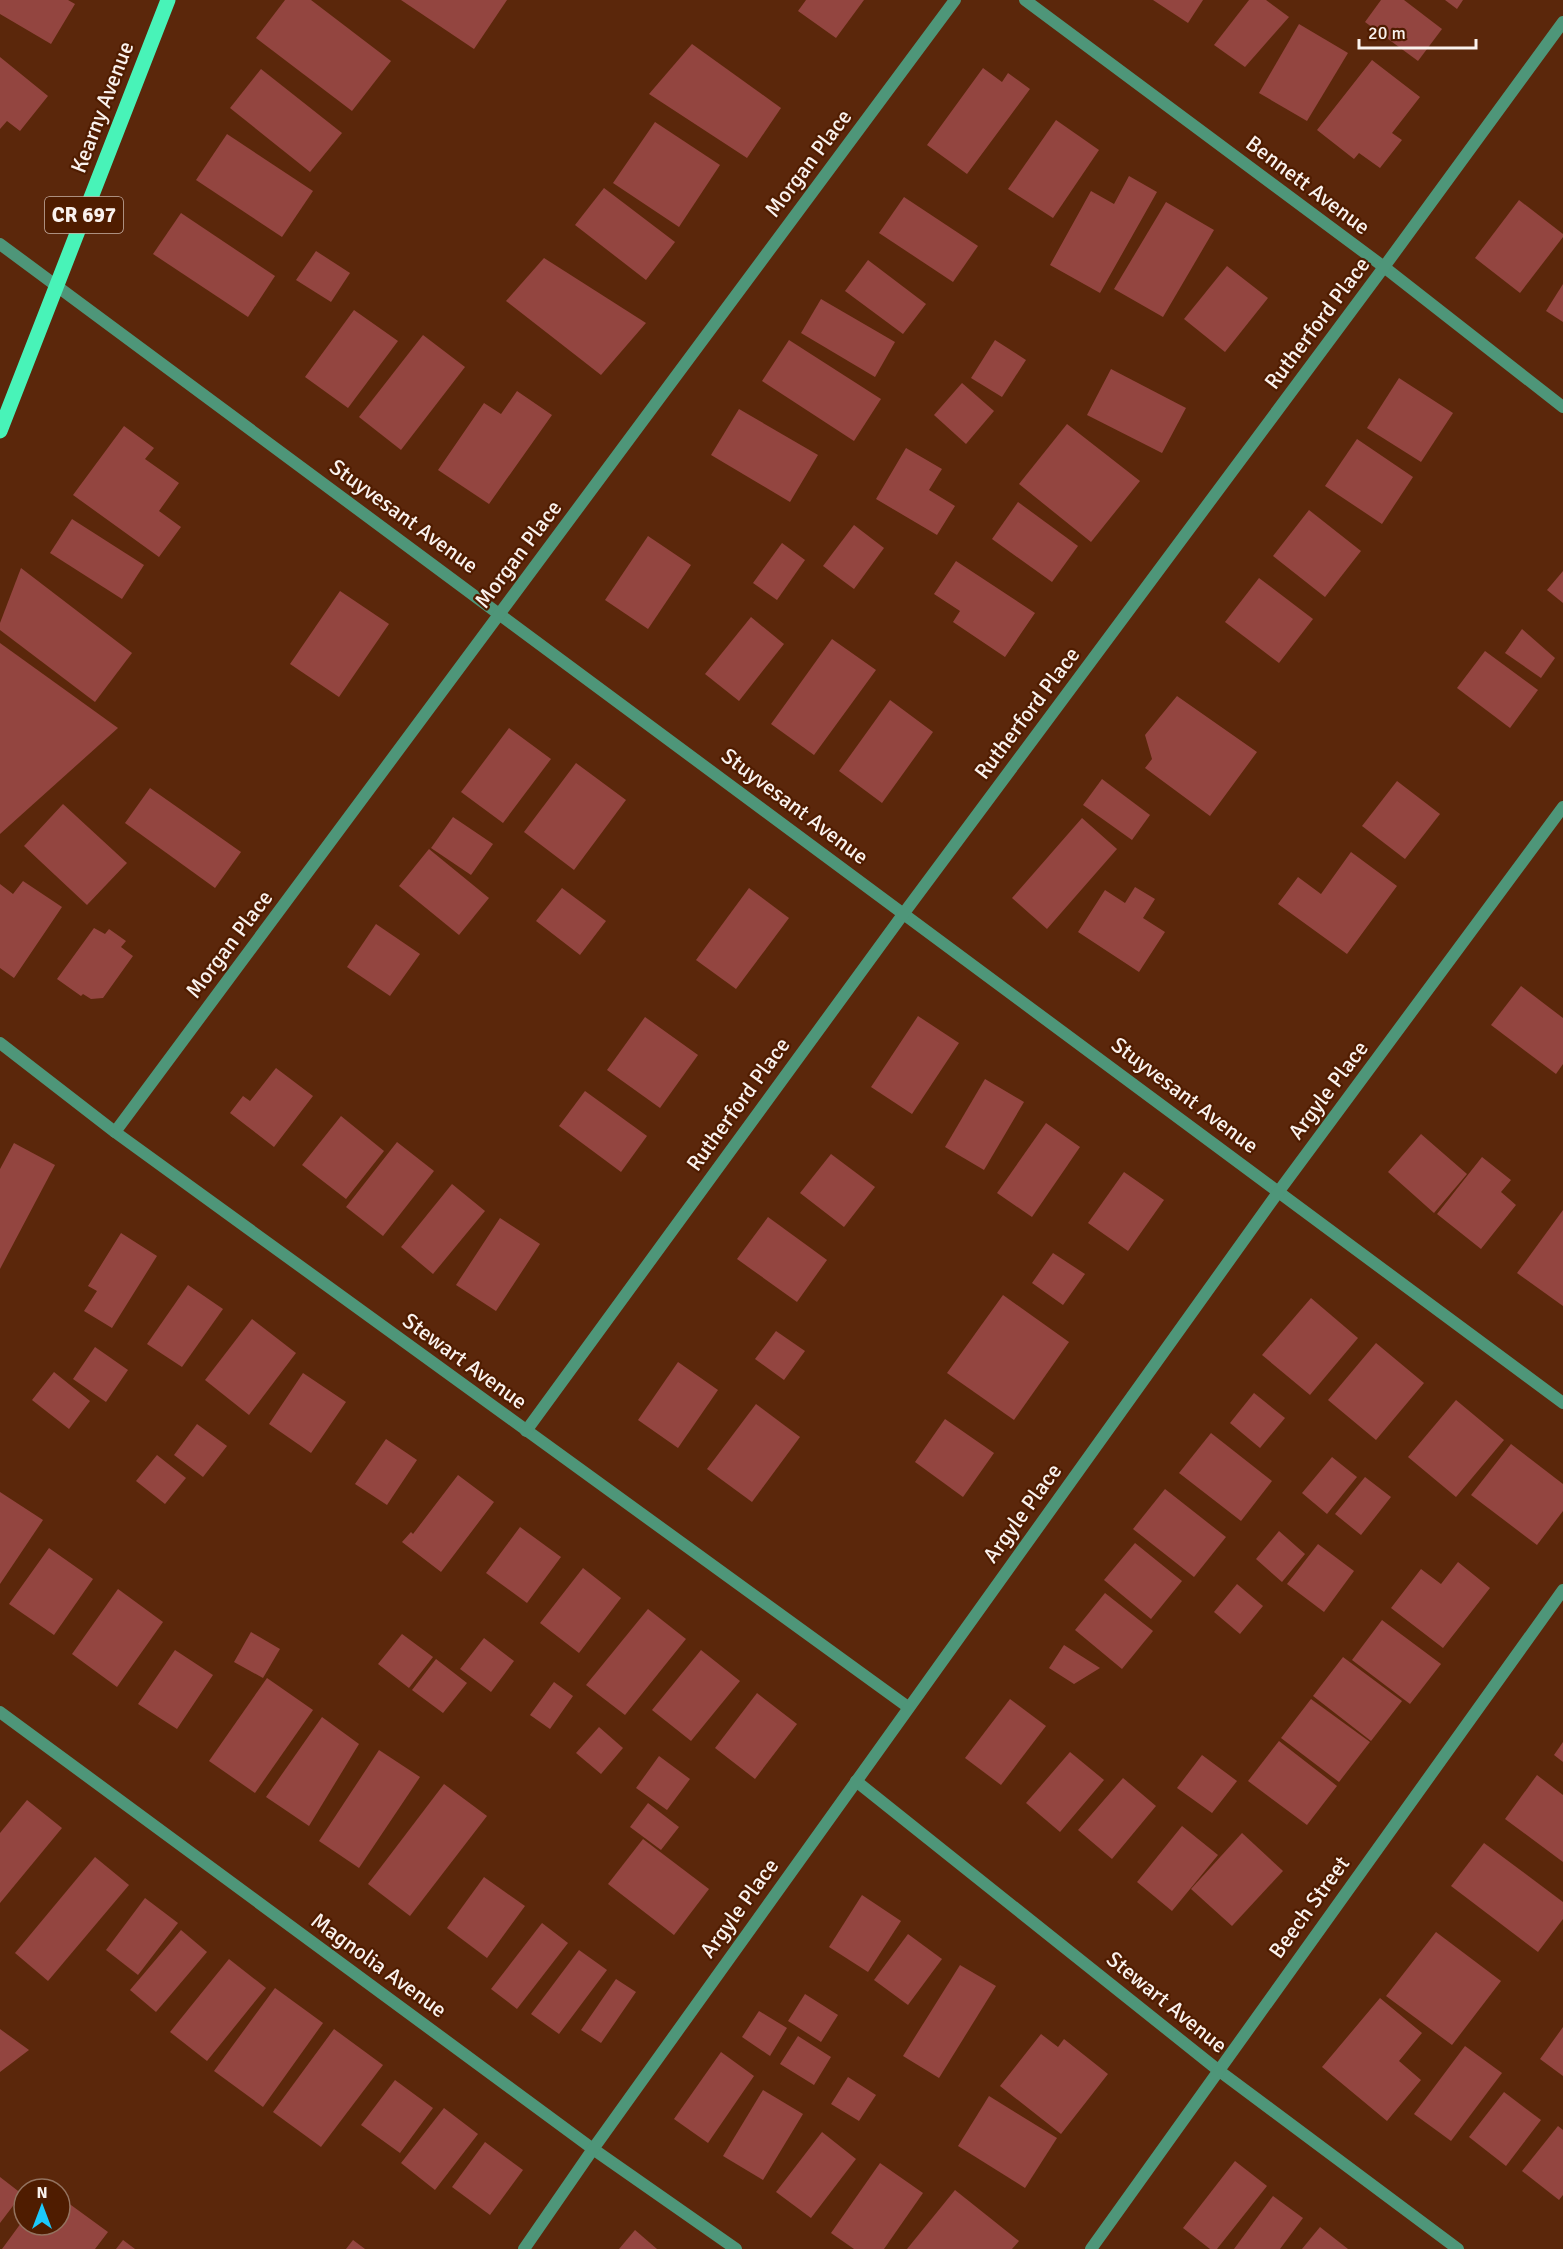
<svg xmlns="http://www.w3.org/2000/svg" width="1563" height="2249" font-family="Signika,sans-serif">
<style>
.building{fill:#934540}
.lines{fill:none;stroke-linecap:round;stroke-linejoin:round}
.street{stroke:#4e9679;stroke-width:12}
.primary{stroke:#48f3b8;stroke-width:15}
.labels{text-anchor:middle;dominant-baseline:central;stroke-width:4.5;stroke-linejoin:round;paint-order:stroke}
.shield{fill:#4f1c00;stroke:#c7b2a7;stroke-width:1.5}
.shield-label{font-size:21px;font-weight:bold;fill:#faf2ee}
.street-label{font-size:22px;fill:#faf2ee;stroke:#4f1c00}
</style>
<rect width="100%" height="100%" fill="#5b270b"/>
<g class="building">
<polygon points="0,0 68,0 75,4 51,44 0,14"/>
<polygon points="285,0 311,0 391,61 352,111 256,38"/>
<polygon points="401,0 507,0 474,49"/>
<polygon points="806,0 864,0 836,38 798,11"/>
<polygon points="1153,0 1203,0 1188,23"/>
<polygon points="1249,0 1266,0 1289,17 1245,67 1214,45"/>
<polygon points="1381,0 1404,0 1442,29 1418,61 1365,22"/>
<polygon points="1445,0 1463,0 1457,9"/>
<polygon points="1299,24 1348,53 1307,121 1259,93"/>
<polygon points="692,44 781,108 747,158 649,94"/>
<polygon points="0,57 48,96 20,131 7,121 0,129"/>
<polygon points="1372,60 1420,97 1392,133 1402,140 1380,168 1359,153 1354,159 1317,130"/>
<polygon points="983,68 1002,82 1008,73 1030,89 967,174 927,145"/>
<polygon points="261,69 342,133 310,172 230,108"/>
<polygon points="1056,120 1099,150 1053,218 1008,189"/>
<polygon points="655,122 720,165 679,227 613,183"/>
<polygon points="227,134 313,191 282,237 196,180"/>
<polygon points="1129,176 1157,192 1100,293 1050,265 1091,191 1114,204"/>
<polygon points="604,188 675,242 646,280 575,225"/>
<polygon points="904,197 978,246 953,282 879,233"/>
<polygon points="1519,200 1563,234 1563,237 1520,293 1475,258"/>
<polygon points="1166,202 1214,230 1163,317 1114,289"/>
<polygon points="181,213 275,276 248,317 153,254"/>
<polygon points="316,251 350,273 331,302 296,280"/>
<polygon points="544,258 646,323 601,375 506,301"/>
<polygon points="868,260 926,304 903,334 845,291"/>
<polygon points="1227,266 1268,298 1225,352 1184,319"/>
<polygon points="1563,284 1563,322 1546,311"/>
<polygon points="821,299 895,342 875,377 801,333"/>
<polygon points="354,310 398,341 348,408 305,377"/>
<polygon points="423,335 465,367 401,450 359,417"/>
<polygon points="789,340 881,399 854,441 762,381"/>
<polygon points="995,340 1026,360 1002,397 971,378"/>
<polygon points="1111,369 1186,408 1162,453 1087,415"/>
<polygon points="1399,378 1453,413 1421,462 1367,428"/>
<polygon points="962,383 994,411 966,444 934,415"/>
<polygon points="517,391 552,415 489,504 438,470 484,403 501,414"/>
<polygon points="739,409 818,455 790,502 711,455"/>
<polygon points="1067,424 1140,481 1091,542 1019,484"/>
<polygon points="124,426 154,448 145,459 179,483 159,511 181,527 159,557 73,495"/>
<polygon points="1357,439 1413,477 1382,524 1325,486"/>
<polygon points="906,448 942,469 929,490 955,506 937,535 876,499"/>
<polygon points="1018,502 1078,546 1052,582 992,539"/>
<polygon points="1309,510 1361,551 1325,597 1273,556"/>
<polygon points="72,519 144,565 122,599 50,553"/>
<polygon points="854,525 884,548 854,589 823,566"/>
<polygon points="648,536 691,565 648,629 605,600"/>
<polygon points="782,543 805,560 777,600 753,583"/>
<polygon points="956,561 1035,613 1005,657 953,622 960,611 934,594"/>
<polygon points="21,568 132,653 95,702 0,630 0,623"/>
<polygon points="1563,571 1563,603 1547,590"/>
<polygon points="1259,578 1313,619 1279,663 1225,622"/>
<polygon points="340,591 389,624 339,697 290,664"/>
<polygon points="751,617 784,644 739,701 705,674"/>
<polygon points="1522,629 1555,658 1541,678 1505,653"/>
<polygon points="832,639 876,670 814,755 771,724"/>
<polygon points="0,643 118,728 0,834"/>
<polygon points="1485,651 1538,690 1510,728 1457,688"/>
<polygon points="1177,696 1257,752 1210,816 1145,768 1152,759 1145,735"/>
<polygon points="890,700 933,732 882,803 839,771"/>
<polygon points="509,728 551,759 503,823 461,792"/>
<polygon points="576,763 626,800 574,870 524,832"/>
<polygon points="1102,779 1150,815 1132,840 1083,805"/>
<polygon points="1397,781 1440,814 1405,859 1362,826"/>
<polygon points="150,788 241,852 215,888 125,823"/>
<polygon points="63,804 127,863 87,905 24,846"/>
<polygon points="453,817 493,844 471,875 431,848"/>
<polygon points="1082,818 1117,849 1047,929 1012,898"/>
<polygon points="429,849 489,898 459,935 399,886"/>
<polygon points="1351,852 1397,886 1347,954 1278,904 1298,877 1321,894"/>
<polygon points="23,881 62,907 14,978 0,968 0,884 13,894"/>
<polygon points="1135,887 1155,899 1143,918 1165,932 1139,972 1078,932 1105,890 1125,903"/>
<polygon points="562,888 606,921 580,955 536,921"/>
<polygon points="749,888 789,918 736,989 696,960"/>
<polygon points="376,924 420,954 390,996 347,967"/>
<polygon points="94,928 105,934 109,929 126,941 121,947 133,956 103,998 91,999 83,994 81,996 57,979"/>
<polygon points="1521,986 1563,1018 1563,1064 1556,1074 1491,1025"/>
<polygon points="918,1016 959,1043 912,1114 871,1087"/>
<polygon points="645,1017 698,1055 660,1108 607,1070"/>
<polygon points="276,1068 313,1096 274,1147 230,1113 243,1096 250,1101"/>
<polygon points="985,1079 1024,1102 984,1170 945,1147"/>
<polygon points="585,1091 647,1136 621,1172 559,1126"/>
<polygon points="341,1116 384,1151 346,1199 302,1165"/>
<polygon points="1046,1123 1080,1147 1032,1217 997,1193"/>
<polygon points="1421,1134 1467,1174 1434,1213 1388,1172"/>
<polygon points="397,1142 434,1171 383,1236 346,1207"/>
<polygon points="14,1143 55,1165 0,1269 0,1169"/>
<polygon points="831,1154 875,1187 844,1227 800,1193"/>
<polygon points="1482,1157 1511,1180 1501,1192 1516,1205 1481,1249 1437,1214"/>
<polygon points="1124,1172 1164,1200 1128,1251 1088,1223"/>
<polygon points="452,1184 485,1211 433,1274 401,1247"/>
<polygon points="1563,1210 1563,1306 1517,1273"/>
<polygon points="768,1217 827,1260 797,1302 737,1259"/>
<polygon points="500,1218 540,1244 496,1311 456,1285"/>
<polygon points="121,1233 157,1256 112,1328 84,1311 97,1291 88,1286"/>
<polygon points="1053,1253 1085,1274 1063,1305 1032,1283"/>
<polygon points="188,1285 223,1309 182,1367 147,1344"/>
<polygon points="1003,1295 1069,1342 1014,1420 947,1373"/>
<polygon points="1311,1298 1358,1338 1310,1395 1262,1355"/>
<polygon points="252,1319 296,1353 249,1415 205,1380"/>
<polygon points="776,1331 805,1351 784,1380 755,1359"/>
<polygon points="1376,1343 1424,1383 1376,1440 1328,1400"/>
<polygon points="95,1347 128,1370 106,1402 73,1379"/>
<polygon points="678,1362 718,1390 678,1448 638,1420"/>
<polygon points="54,1372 90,1401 69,1429 32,1400"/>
<polygon points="303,1373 346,1402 311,1453 269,1424"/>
<polygon points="1254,1393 1285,1418 1260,1448 1230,1423"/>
<polygon points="1456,1400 1504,1440 1456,1497 1408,1457"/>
<polygon points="756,1404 800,1437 752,1502 707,1469"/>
<polygon points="945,1419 994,1453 963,1497 915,1462"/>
<polygon points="197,1424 227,1446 203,1477 174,1455"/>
<polygon points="1211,1433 1272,1481 1241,1521 1179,1473"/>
<polygon points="386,1439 417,1460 387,1505 355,1484"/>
<polygon points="1511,1444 1563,1484 1563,1511 1537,1545 1471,1495"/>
<polygon points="157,1455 186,1478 165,1504 136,1481"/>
<polygon points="1332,1457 1357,1477 1327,1514 1302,1493"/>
<polygon points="458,1475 494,1502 441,1572 402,1542 411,1532 413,1534"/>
<polygon points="1365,1477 1391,1497 1361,1535 1335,1514"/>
<polygon points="1165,1489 1226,1537 1194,1577 1133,1529"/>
<polygon points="0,1492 43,1520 0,1584"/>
<polygon points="520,1527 561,1557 527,1603 486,1573"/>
<polygon points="1279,1531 1305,1554 1282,1582 1256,1559"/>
<polygon points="1135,1543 1182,1581 1151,1619 1104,1580"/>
<polygon points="1318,1544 1354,1571 1324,1612 1287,1584"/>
<polygon points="49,1548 93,1579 54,1635 9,1604"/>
<polygon points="1458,1562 1490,1588 1443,1648 1391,1608 1421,1569 1441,1584"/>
<polygon points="583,1568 621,1598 579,1653 540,1623"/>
<polygon points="1237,1584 1263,1606 1240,1634 1214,1612"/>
<polygon points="118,1589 163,1622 117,1687 72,1654"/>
<polygon points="1105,1593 1153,1631 1122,1669 1075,1630"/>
<polygon points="648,1609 686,1639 625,1715 586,1685"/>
<polygon points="1382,1620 1441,1664 1410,1704 1352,1660"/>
<polygon points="251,1632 280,1649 263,1678 234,1662"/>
<polygon points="402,1634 433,1657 409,1688 378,1664"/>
<polygon points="484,1638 514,1661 491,1692 460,1669"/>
<polygon points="1064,1645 1100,1668 1074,1684 1049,1668"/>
<polygon points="175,1650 213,1675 177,1729 138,1704"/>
<polygon points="701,1650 740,1681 691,1741 652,1710"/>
<polygon points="1343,1657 1402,1701 1371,1741 1313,1696"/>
<polygon points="436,1659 467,1683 443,1713 412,1690"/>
<polygon points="267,1678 313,1710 255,1793 209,1761"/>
<polygon points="554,1682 573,1696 550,1729 530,1715"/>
<polygon points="757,1693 797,1724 755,1779 715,1748"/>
<polygon points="1010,1699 1046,1726 1001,1785 965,1758"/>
<polygon points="1311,1699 1370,1742 1339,1782 1281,1738"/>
<polygon points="322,1717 359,1744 309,1826 266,1797"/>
<polygon points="599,1727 623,1748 601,1774 576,1753"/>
<polygon points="1279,1741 1337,1786 1307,1825 1248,1781"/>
<polygon points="1563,1742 1563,1762 1554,1755"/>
<polygon points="379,1750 420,1777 359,1868 319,1841"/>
<polygon points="1070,1752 1104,1780 1060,1832 1026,1803"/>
<polygon points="1202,1755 1237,1781 1212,1813 1177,1788"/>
<polygon points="659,1756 690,1779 667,1810 636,1788"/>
<polygon points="1537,1775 1563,1795 1563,1862 1505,1819"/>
<polygon points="1123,1778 1156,1806 1112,1859 1078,1830"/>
<polygon points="444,1784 487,1816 410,1916 368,1884"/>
<polygon points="27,1800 62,1828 0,1903 0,1833"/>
<polygon points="648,1803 679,1827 661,1850 630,1827"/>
<polygon points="1182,1826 1218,1855 1172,1911 1137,1882"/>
<polygon points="1242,1833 1283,1871 1232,1926 1191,1889"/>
<polygon points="643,1839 709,1889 674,1935 608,1884"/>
<polygon points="1484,1843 1563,1902 1563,1919 1538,1952 1451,1886"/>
<polygon points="95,1857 129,1885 48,1981 15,1953"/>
<polygon points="484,1877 525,1906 487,1958 447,1928"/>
<polygon points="862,1895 901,1921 868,1972 829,1947"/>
<polygon points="145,1898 178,1923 138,1975 106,1950"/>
<polygon points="542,1923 568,1943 517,2009 491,1989"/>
<polygon points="181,1930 207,1952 156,2012 130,1990"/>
<polygon points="1436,1932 1501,1981 1452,2045 1386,1996"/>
<polygon points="908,1934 942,1959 908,2005 874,1980"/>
<polygon points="579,1950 607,1970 559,2034 531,2014"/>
<polygon points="229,1959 266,1988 207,2061 170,2032"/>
<polygon points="960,1965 996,1986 939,2078 903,2056"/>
<polygon points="616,1979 636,1992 601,2043 581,2030"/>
<polygon points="275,1988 323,2023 263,2107 214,2071"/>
<polygon points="805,1994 838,2015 821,2042 788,2021"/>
<polygon points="1380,1998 1422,2033 1399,2061 1421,2080 1387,2121 1322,2067"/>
<polygon points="759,2011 787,2028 770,2056 742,2037"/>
<polygon points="1563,2027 1563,2076 1540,2059"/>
<polygon points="0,2029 29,2050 0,2072"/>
<polygon points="334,2029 383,2065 321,2147 273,2112"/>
<polygon points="1041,2034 1058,2047 1064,2039 1108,2074 1061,2134 1000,2086"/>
<polygon points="798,2036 831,2057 814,2085 780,2064"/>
<polygon points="1465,2046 1502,2073 1451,2141 1414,2114"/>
<polygon points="721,2052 754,2076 708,2143 674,2119"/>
<polygon points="848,2077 876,2095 859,2121 831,2104"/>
<polygon points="395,2080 433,2108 400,2153 361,2125"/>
<polygon points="763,2090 803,2114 763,2180 723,2156"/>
<polygon points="1504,2092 1541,2120 1506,2166 1469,2137"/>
<polygon points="989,2096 1057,2138 1025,2188 958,2146"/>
<polygon points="444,2108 478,2134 435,2190 401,2163"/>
<polygon points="1558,2126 1563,2130 1563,2195 1559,2200 1522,2171"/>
<polygon points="822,2132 856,2159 811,2218 776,2192"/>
<polygon points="485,2142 523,2170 490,2215 452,2187"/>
<polygon points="1235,2161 1267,2186 1217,2249 1210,2249 1183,2228"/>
<polygon points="880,2163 923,2193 884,2249 854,2249 831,2233"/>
<polygon points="0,2177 22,2194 0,2223"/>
<polygon points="955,2190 1019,2241 1012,2249 907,2249"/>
<polygon points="1273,2196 1303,2218 1280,2249 1234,2249"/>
<polygon points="60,2197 108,2232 95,2249 2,2249 24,2219 24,2225 60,2225"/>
<polygon points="1320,2227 1348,2249 1302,2249"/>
<polygon points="635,2230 657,2249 619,2249"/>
<polygon points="123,2240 135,2249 116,2249"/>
<polygon points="353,2240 365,2249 346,2249"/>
</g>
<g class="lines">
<g class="street">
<polyline points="1025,0 1384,267 1563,407"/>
<polyline points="0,244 1563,1403"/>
<polyline points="0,1043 115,1132 908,1707"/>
<polyline points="115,1132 955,0"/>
<polyline points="526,1431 904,913 1384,267 1563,22"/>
<polyline points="0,1712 593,2149 736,2249"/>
<polyline points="856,1781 1218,2070 1458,2249"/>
<polyline points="524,2249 593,2149 1279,1191 1563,807"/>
<polyline points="1091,2249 1563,1590"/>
</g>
<polyline class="primary" points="0,431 168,0"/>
</g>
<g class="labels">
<rect class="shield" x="45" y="197" width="78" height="36" rx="4.5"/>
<g class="shield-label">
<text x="84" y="215">CR 697</text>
</g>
<g class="street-label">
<text transform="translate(102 107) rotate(-69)">Kearny Avenue</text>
<text transform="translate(808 163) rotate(-53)">Morgan Place</text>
<text transform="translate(1308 185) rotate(37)">Bennett Avenue</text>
<text transform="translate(1317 323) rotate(-53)">Rutherford Place</text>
<text transform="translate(404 516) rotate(36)">Stuyvesant Avenue</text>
<text transform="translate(518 554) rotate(-53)">Morgan Place</text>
<text transform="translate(1027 713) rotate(-53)">Rutherford Place</text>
<text transform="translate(795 806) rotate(37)">Stuyvesant Avenue</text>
<text transform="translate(229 944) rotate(-53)">Morgan Place</text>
<text transform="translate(1328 1090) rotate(-53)">Argyle Place</text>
<text transform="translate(1185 1095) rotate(37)">Stuyvesant Avenue</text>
<text transform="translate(738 1104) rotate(-54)">Rutherford Place</text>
<text transform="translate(465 1361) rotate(36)">Stewart Avenue</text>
<text transform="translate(1022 1513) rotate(-54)">Argyle Place</text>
<text transform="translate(1309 1907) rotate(-54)">Beech Street</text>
<text transform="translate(739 1908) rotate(-54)">Argyle Place</text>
<text transform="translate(379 1965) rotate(36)">Magnolia Avenue</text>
<text transform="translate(1167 2002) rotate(39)">Stewart Avenue</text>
</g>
</g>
<g transform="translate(42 2207)"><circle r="28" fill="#4f1c00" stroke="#93725f" stroke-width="1.5"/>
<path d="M0-4.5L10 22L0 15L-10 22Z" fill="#1cc9fc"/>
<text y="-9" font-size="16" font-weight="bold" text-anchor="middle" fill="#faf2ee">N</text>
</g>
<path d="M1359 39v9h117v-9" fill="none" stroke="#faf2ee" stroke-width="3"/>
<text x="1368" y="39" font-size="18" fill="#faf2ee" stroke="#4f1c00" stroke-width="4.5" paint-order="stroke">20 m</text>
</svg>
